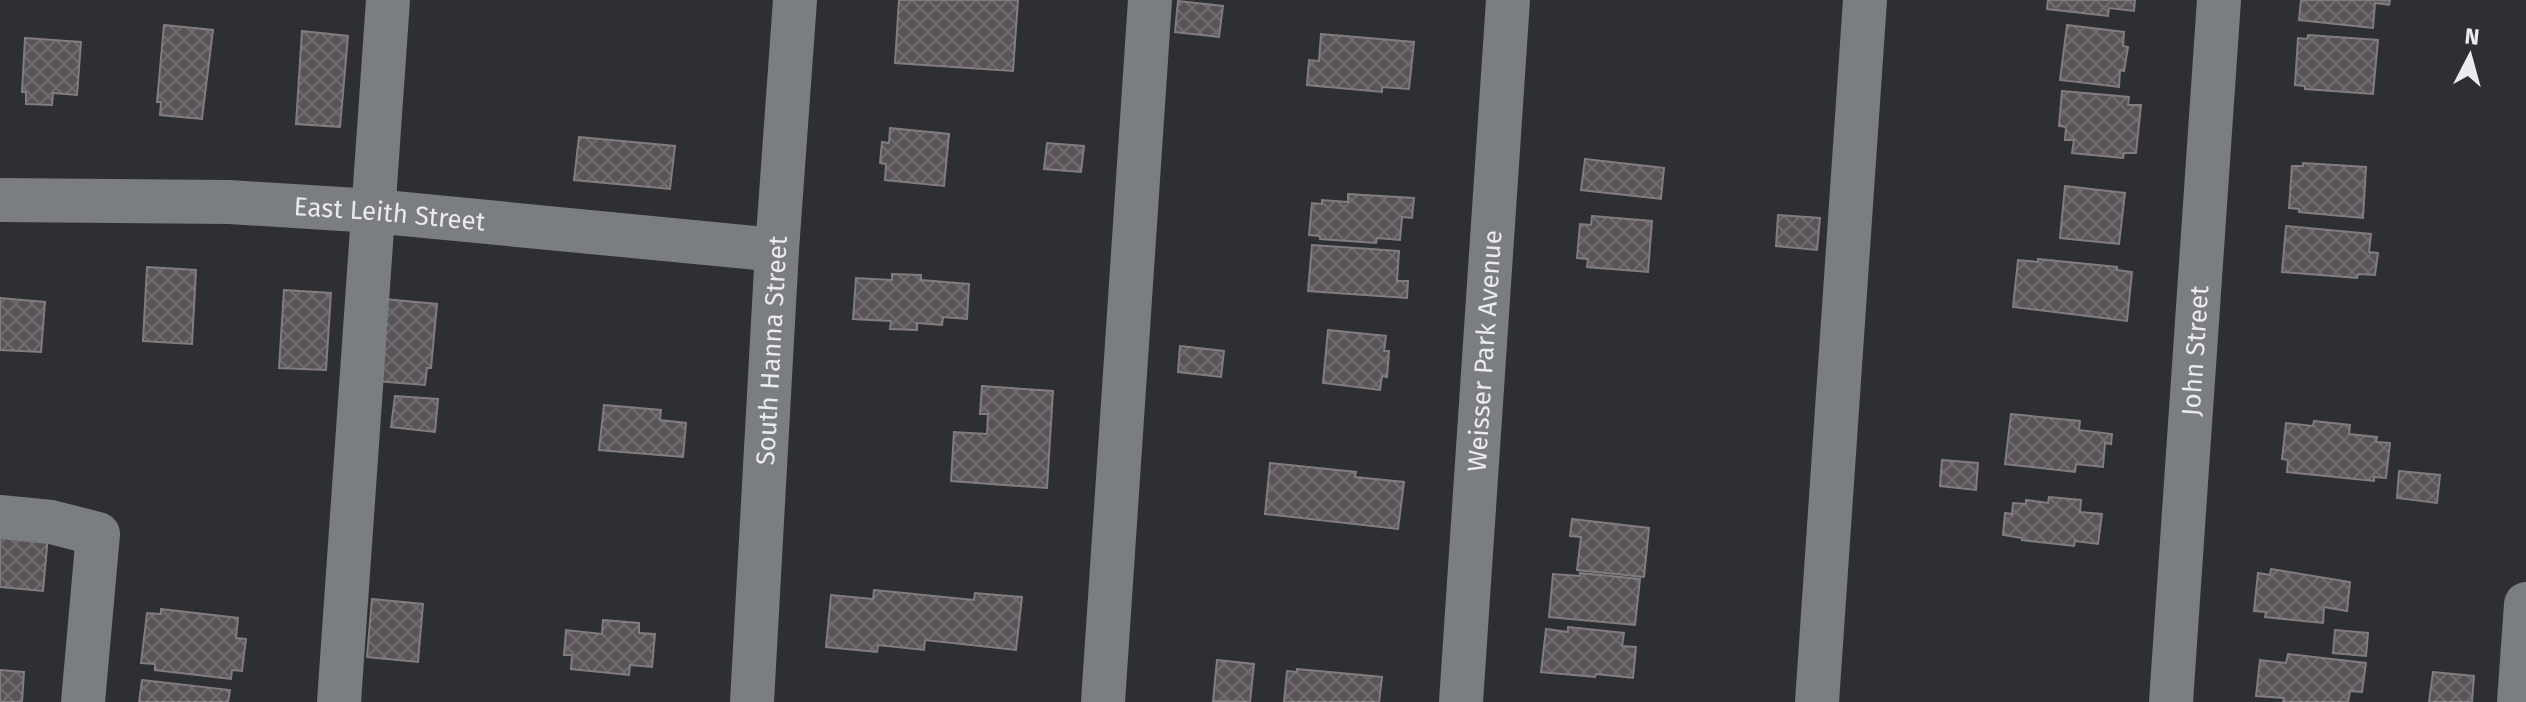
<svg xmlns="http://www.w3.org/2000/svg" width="2526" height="702" font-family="'Fira Sans',sans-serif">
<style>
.building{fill:url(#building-cross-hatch);stroke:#827c7f;stroke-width:2}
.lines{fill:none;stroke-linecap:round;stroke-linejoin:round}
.minor{stroke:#7a7d81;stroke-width:44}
.labels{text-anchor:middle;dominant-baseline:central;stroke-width:8;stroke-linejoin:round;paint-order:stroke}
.street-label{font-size:26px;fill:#eaebee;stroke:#2d2f33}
</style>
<defs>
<pattern id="building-cross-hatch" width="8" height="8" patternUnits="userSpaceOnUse" patternTransform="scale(2)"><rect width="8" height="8" fill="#595457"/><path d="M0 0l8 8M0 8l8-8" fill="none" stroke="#716d6f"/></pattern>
</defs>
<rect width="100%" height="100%" fill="#2d2f33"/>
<g class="building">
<polygon points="899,0 1018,0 1013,71 895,63"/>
<polygon points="2048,0 2135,0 2134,11 2109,8 2108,16 2047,9"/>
<polygon points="2301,0 2390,0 2389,5 2375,3 2373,28 2299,20"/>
<polygon points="1178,1 1223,6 1219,37 1175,32"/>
<polygon points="164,25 213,30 202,119 160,115 161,102 157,102"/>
<polygon points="2067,25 2124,32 2123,46 2128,47 2124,71 2120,70 2119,87 2060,80"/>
<polygon points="302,31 348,36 340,127 296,124"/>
<polygon points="1321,34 1414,42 1409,89 1382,87 1382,92 1307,85 1309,60 1319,61"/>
<polygon points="2308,35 2378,40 2373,94 2305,89 2305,86 2295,85 2298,38 2307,39"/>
<polygon points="25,38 81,42 77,95 53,93 52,105 26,104 26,92 22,92"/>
<polygon points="2062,91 2129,97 2128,105 2141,105 2136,153 2124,153 2123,158 2072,153 2074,140 2065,140 2066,127 2059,126"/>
<polygon points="890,128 949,134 944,186 885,180 886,164 880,163 882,142 889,143"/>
<polygon points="579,137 675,146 670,189 574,180"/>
<polygon points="1047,143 1084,146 1081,172 1044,169"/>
<polygon points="1585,159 1664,168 1661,199 1581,190"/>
<polygon points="2303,163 2366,167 2363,218 2299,212 2299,209 2289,208 2292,166 2303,166"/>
<polygon points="2065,186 2125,193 2119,244 2060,238"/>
<polygon points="1348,194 1414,198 1412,218 1402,217 1400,240 1377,238 1376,243 1320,239 1320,236 1309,235 1312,203 1322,204 1322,200 1348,202"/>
<polygon points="1778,215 1820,218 1817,250 1776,246"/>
<polygon points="1592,216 1652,221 1648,272 1587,267 1588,259 1577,258 1580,224 1591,225"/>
<polygon points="2286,226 2371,234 2369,252 2378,253 2375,275 2358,274 2357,278 2282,272"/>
<polygon points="1312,245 1399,251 1397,281 1408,281 1407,298 1308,291"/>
<polygon points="2038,259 2117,267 2117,270 2132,272 2127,321 2013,307 2018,260 2038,262"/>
<polygon points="147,267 196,270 192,344 143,341"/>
<polygon points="892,274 921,275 921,280 969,284 967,319 943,317 942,325 917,323 917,330 890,329 891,321 853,319 856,278 892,280"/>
<polygon points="284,290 331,293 326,370 279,368"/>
<polygon points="0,298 45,302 41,352 0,350"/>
<polygon points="384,299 437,304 431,368 427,368 425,385 376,381"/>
<polygon points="1328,330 1386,336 1384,351 1389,351 1387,377 1382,376 1380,390 1323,383"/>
<polygon points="1180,346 1224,351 1221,377 1178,372"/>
<polygon points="982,386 1053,391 1047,488 951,481 954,432 987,434 988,414 980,414"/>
<polygon points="395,396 438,399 435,432 391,427"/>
<polygon points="604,405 661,410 660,420 686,423 683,457 599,450"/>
<polygon points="2011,414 2080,421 2079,430 2112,434 2111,444 2105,443 2103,467 2076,464 2075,472 2005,464"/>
<polygon points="2314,421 2350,425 2349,434 2377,437 2376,442 2390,443 2386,478 2374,477 2374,481 2287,472 2288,460 2282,459 2286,423 2313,426"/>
<polygon points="1942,460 1978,463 1976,490 1940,486"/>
<polygon points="1270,463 1356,472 1355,477 1404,482 1398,529 1265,514"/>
<polygon points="2399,471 2440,475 2437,503 2397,498"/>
<polygon points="2049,497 2081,500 2080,512 2102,514 2098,544 2075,541 2074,546 2022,540 2022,538 2003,535 2005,513 2012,514 2013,503 2026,504 2026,500 2048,503"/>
<polygon points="1572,519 1649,528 1644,577 1577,570 1581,537 1570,536"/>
<polygon points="0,532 48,536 43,591 0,587"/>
<polygon points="2271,569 2350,582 2347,611 2324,607 2323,623 2265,617 2266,612 2254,611 2258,573 2270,575"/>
<polygon points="1580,573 1640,579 1635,625 1549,617 1553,574 1580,576"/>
<polygon points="874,590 974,600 975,593 1022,597 1016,650 925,640 924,650 878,645 877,652 826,647 831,595 873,599"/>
<polygon points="372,599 423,604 418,662 367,657"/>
<polygon points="161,609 238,618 236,638 246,639 242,671 232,670 231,679 155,670 155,664 141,663 147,613 161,614"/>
<polygon points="603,620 639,623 639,633 655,634 652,667 630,665 629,675 571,669 572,655 564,655 566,630 602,634"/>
<polygon points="1568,627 1624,633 1622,646 1636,647 1633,678 1596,674 1595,677 1541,672 1546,629 1568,632"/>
<polygon points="2335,630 2368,633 2366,656 2333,653"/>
<polygon points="2288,654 2366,663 2362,692 2350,691 2348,702 2283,702 2284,698 2256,696 2260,660 2286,663"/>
<polygon points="1217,660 1254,664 1250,702 1213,701"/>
<polygon points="1297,669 1382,677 1379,702 1284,702 1287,671 1297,672"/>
<polygon points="0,670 24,672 22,702 0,702"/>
<polygon points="2433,672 2474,676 2472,702 2429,702"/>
<polygon points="142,680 230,690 228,702 139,702"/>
</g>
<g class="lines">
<g class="minor">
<path id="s1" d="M0,200L229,202L373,211L777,250"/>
<polyline points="0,517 51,522 98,534 83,702"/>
<polyline points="339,702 388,0"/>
<path id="s2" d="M752,702L777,250L795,0"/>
<polyline points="1103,702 1150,0"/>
<path id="s3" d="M1461,702L1508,0"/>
<polyline points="1817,702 1865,0"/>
<path id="s4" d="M2171,702L2219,0"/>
<polyline points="2519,702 2526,604"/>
</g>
</g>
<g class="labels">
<g class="street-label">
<text stroke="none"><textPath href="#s1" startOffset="390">East Leith Street</textPath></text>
<text stroke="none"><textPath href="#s2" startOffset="352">South Hanna Street</textPath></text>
<text stroke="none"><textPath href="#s3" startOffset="352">Weisser Park Avenue</textPath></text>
<text stroke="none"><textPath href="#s4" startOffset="352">John Street</textPath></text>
</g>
</g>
<g transform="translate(2470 56) rotate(6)" stroke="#2d2f33" stroke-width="6" paint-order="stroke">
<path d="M0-6L14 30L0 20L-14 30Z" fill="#eaebee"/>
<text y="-12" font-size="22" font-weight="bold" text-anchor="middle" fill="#eaebee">N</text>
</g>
</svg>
